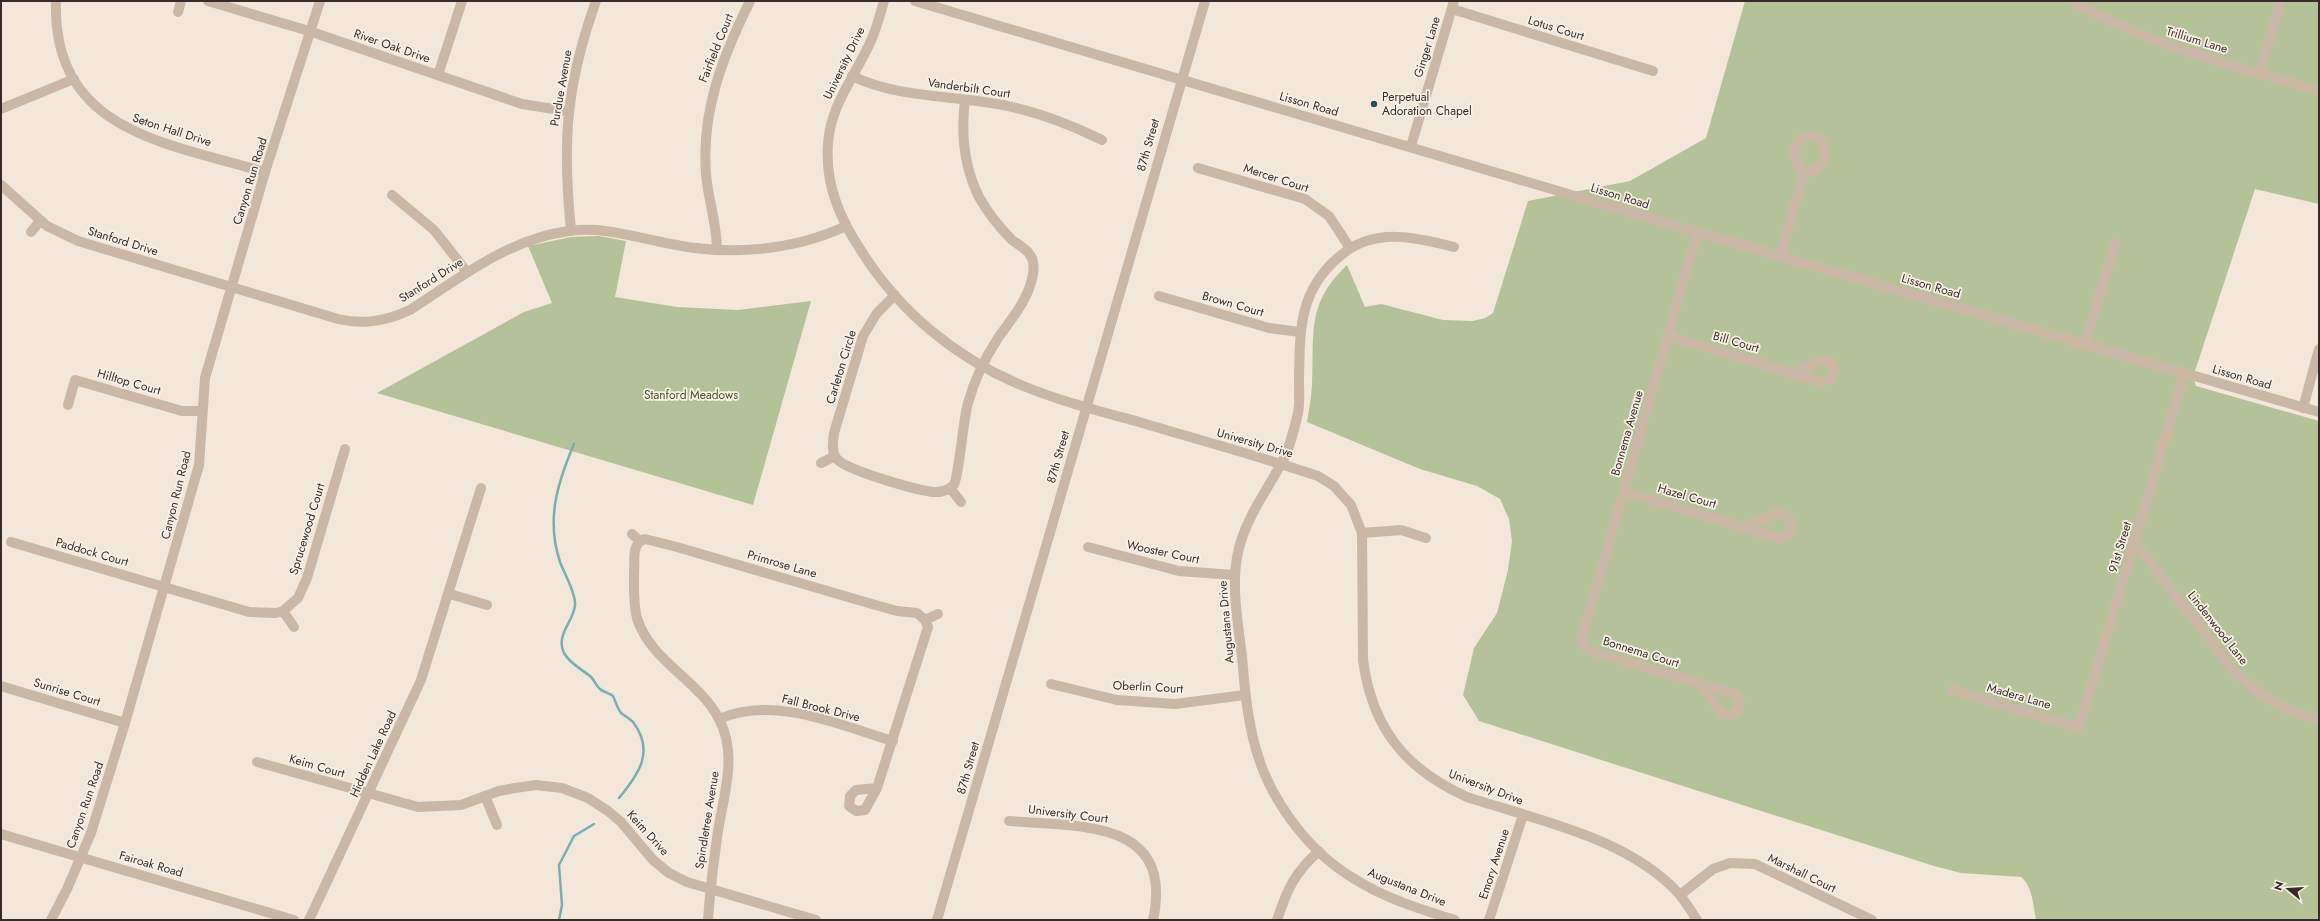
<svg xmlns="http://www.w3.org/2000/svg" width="2320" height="921" font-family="Jost,sans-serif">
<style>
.green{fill:#b5c299}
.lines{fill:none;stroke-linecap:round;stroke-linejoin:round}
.stream{stroke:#78afb1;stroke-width:2.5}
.minor{stroke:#cbb7a5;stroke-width:10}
.poi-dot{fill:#1b565a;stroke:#faf1e7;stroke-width:1.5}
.labels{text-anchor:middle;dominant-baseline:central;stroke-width:3.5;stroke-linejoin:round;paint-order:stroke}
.street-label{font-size:12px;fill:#372c27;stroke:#faf1e7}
.poi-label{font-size:12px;fill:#372c27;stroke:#faf1e7;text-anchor:start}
.park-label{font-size:12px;fill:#46562a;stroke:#faf1e7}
</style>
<rect width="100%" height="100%" fill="#f3e7da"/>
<g class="green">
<path d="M1745,1H2319V204L2255,189L2193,377L2196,386L2319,421V920H2036C2033,905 2033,887 2021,877L1961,873L1934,866L1479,721L1463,695L1474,648L1497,613L1508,570L1512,541L1509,519L1500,499L1477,486L1420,469L1307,422C1309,410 1311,398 1312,386C1315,334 1305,305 1347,265L1365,307L1381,304L1443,320L1473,321L1485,318L1493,313L1528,201L1630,181L1706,138Z"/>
<polygon points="599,236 626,241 615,297 677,307 738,310 811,301 753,505 377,393 524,312 552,303 528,246 571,237"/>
</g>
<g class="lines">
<g class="stream">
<path d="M574,444C557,484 546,520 560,562C564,573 576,593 575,605C574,621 555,635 564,653C571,665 582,669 591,677C595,681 596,686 600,689C603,692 609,693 613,696C616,702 617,708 621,713C625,716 629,718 633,722C655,751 639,774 619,798"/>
<polyline points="559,920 562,905 559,865 574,836 594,824"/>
</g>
<g class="minor">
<path d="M56,1C52,132 167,143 265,172"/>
<polyline points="208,1 309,31 522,104 567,111"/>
<path d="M884,1C879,19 874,37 865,53C850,83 830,109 828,144C825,185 840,219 862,252C900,312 956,358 1021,385C1059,401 1099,411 1139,422C1199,440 1259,456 1318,476L1334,486L1351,505L1362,533L1363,660C1372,728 1405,769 1467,797C1537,820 1630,838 1680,895C1686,903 1692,912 1697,920"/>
<polyline points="915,1 1697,232 2319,412"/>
<path d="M2073,1C2148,46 2236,65 2319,91"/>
<polyline points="1452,9 1653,71"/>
<polyline points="178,12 181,1"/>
<polyline points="2260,72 2280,1"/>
<polyline points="438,75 462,1"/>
<path d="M852,76C894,96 939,95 984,102C1025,107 1065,122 1102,140"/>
<polyline points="1,109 74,79"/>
<polyline points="1411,146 1454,1"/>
<polyline points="1198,168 1305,199 1329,216 1350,248"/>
<path d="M1,185L47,226L78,241L338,319C364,325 386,321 410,310C460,278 508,239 569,231C604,226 637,238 671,244C728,256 793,251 846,226"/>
<polyline points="392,195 434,230 467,272"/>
<path d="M571,230C562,142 566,85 596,1"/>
<polyline points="31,232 40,221"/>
<polyline points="1697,232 1581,641 1588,650 1735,694 1740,700 1737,711 1730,715 1723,714 1698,683"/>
<path d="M1454,247C1415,237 1374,227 1340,256C1298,291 1300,331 1299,381C1299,392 1300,403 1298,413C1294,430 1289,451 1280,466C1265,493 1247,517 1239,548C1230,583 1238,621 1242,657C1245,692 1248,728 1260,762C1276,807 1311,853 1353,878C1384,898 1420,909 1455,920"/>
<path d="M717,250C717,224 708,199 706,174C701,111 723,56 750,1"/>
<path d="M1780,256L1804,174L1797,165L1794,148L1800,139L1809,135L1820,139L1826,156C1821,167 1816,171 1804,174"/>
<path d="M895,295L877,313L863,336L834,433C833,441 831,453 837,459C846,470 921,492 936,492C942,492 948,490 953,486C959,479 963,419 968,403C974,381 985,358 998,338C1012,318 1026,303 1032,279C1034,271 1035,262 1030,255C1026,248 1018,245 1012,240C999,227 988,213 979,197C964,167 961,132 965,100"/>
<polyline points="1159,296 1269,328 1300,332"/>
<polyline points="1669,336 1821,382 1831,379 1835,369 1829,361 1819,361 1795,373"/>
<polyline points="2085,344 2115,243"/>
<polyline points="68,405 75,380 182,411 202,411"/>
<polyline points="2303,408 2319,349"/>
<polyline points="821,463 835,456"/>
<polyline points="950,488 961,502"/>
<polyline points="1623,491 1779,538 1787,536 1792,525 1786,515 1779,513 1743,526"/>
<polyline points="1362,533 1401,530 1426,538"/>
<polyline points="632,534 640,541"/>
<polyline points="640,541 645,539 677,547 872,604 897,611 917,613 925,620 928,627 877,788 856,790 850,796 849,806 856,811 865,810 877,788"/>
<path d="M640,541C632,549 635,562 634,573C634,588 633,603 637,618C650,661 699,680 719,719C739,757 722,799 717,838C713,866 710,892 708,920"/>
<polyline points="11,542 249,612 276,613 283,611 298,598 307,578 345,449"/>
<polyline points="2135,542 2234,671 2262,695 2296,713 2319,719"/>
<polyline points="1088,547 1179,571 1234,575"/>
<polyline points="450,594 487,605"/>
<polyline points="283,611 294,627"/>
<polyline points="925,620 938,614"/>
<polyline points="1051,684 1117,700 1175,704 1245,695"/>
<polyline points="1,686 125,723"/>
<polyline points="1952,690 2079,727 2184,375"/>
<path d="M719,719C774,695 839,725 893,741"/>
<polyline points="257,762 418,807 461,805 499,791 515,788 536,785 562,788 588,798 608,811 621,822 653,860 669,873 687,882 816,920"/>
<polyline points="485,796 497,825"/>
<path d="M1009,821C1078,827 1175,818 1153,920"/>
<polyline points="1,834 294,920"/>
<polyline points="1680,895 1713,869 1730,863 1755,864 1872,920"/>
<polyline points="51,920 67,889 91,833 125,723 199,465 205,378 265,172 320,1"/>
<polyline points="309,920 421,680 481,488"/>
<polyline points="937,920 1205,1"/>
<path d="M1277,920C1287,890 1294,873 1319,851"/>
<polyline points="1489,920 1523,815"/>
</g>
</g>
<circle class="poi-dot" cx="1374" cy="104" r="4"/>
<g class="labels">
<g class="street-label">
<text transform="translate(1556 28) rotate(17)">Lotus Court</text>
<text transform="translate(2197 40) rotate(17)">Trillium Lane</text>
<text transform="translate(392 46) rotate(19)">River Oak Drive</text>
<text transform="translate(1427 47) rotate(-73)">Ginger Lane</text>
<text transform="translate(716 48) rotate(-68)">Fairfield Court</text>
<text transform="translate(844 63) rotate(-64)">University Drive</text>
<text transform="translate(561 88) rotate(-80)">Purdue Avenue</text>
<text transform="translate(969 88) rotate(8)">Vanderbilt Court</text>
<text transform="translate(1309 104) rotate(16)">Lisson Road</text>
<text transform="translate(172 130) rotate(18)">Seton Hall Drive</text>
<text transform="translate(1148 145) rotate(-74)">87th Street</text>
<text transform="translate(1276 178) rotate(18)">Mercer Court</text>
<text transform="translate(250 181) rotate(-73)">Canyon Run Road</text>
<text transform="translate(1620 196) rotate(17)">Lisson Road</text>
<text transform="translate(123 241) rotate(17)">Stanford Drive</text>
<text transform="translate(431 280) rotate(-32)">Stanford Drive</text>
<text transform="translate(1931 286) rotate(16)">Lisson Road</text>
<text transform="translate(1233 304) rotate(16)">Brown Court</text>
<text transform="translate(1736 342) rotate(16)">Bill Court</text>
<text transform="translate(841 367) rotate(-73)">Carleton Circle</text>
<text transform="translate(2242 377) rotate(16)">Lisson Road</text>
<text transform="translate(129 382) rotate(16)">Hilltop Court</text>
<text transform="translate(1627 433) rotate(-74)">Bonnema Avenue</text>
<text transform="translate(1255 443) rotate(16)">University Drive</text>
<text transform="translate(1058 457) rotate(-74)">87th Street</text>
<text transform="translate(176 495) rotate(-76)">Canyon Run Road</text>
<text transform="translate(1687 496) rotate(16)">Hazel Court</text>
<text transform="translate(307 529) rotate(-73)">Sprucewood Court</text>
<text transform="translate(2120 547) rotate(-73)">91st Street</text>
<text transform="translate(92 552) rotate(16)">Paddock Court</text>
<text transform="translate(1163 552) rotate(12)">Wooster Court</text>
<text transform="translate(782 564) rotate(16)">Primrose Lane</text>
<text transform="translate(1226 622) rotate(-95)">Augustana Drive</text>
<text transform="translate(2218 628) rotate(52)">Lindenwood Lane</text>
<text transform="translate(1641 652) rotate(17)">Bonnema Court</text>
<text transform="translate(1148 687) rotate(3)">Oberlin Court</text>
<text transform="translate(67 692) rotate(17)">Sunrise Court</text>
<text transform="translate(2019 696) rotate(16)">Madera Lane</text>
<text transform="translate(821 708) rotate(14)">Fall Brook Drive</text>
<text transform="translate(373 754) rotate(-65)">Hidden Lake Road</text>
<text transform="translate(317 766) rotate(16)">Keim Court</text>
<text transform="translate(968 768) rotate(-74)">87th Street</text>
<text transform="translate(1486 787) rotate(21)">University Drive</text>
<text transform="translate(85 805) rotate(-71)">Canyon Run Road</text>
<text transform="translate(1068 814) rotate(7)">University Court</text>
<text transform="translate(707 820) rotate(-81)">Spindletree Avenue</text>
<text transform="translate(648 833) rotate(48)">Keim Drive</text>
<text transform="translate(151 864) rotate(16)">Fairoak Road</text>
<text transform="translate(1494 864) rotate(-72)">Emory Avenue</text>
<text transform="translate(1802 873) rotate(26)">Marshall Court</text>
<text transform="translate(1407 887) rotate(22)">Augustana Drive</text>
</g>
<g class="poi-label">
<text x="1382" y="97">Perpetual<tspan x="1382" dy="14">Adoration Chapel</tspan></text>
</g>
<g class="park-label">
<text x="691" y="395">Stanford Meadows</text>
</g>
</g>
<rect width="2320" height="921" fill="none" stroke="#372c27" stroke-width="4"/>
<g transform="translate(2288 889) rotate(288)" stroke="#faf1e7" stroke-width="3" paint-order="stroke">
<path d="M0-3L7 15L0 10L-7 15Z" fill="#372c27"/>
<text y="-6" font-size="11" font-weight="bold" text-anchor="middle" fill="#372c27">N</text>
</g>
</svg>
